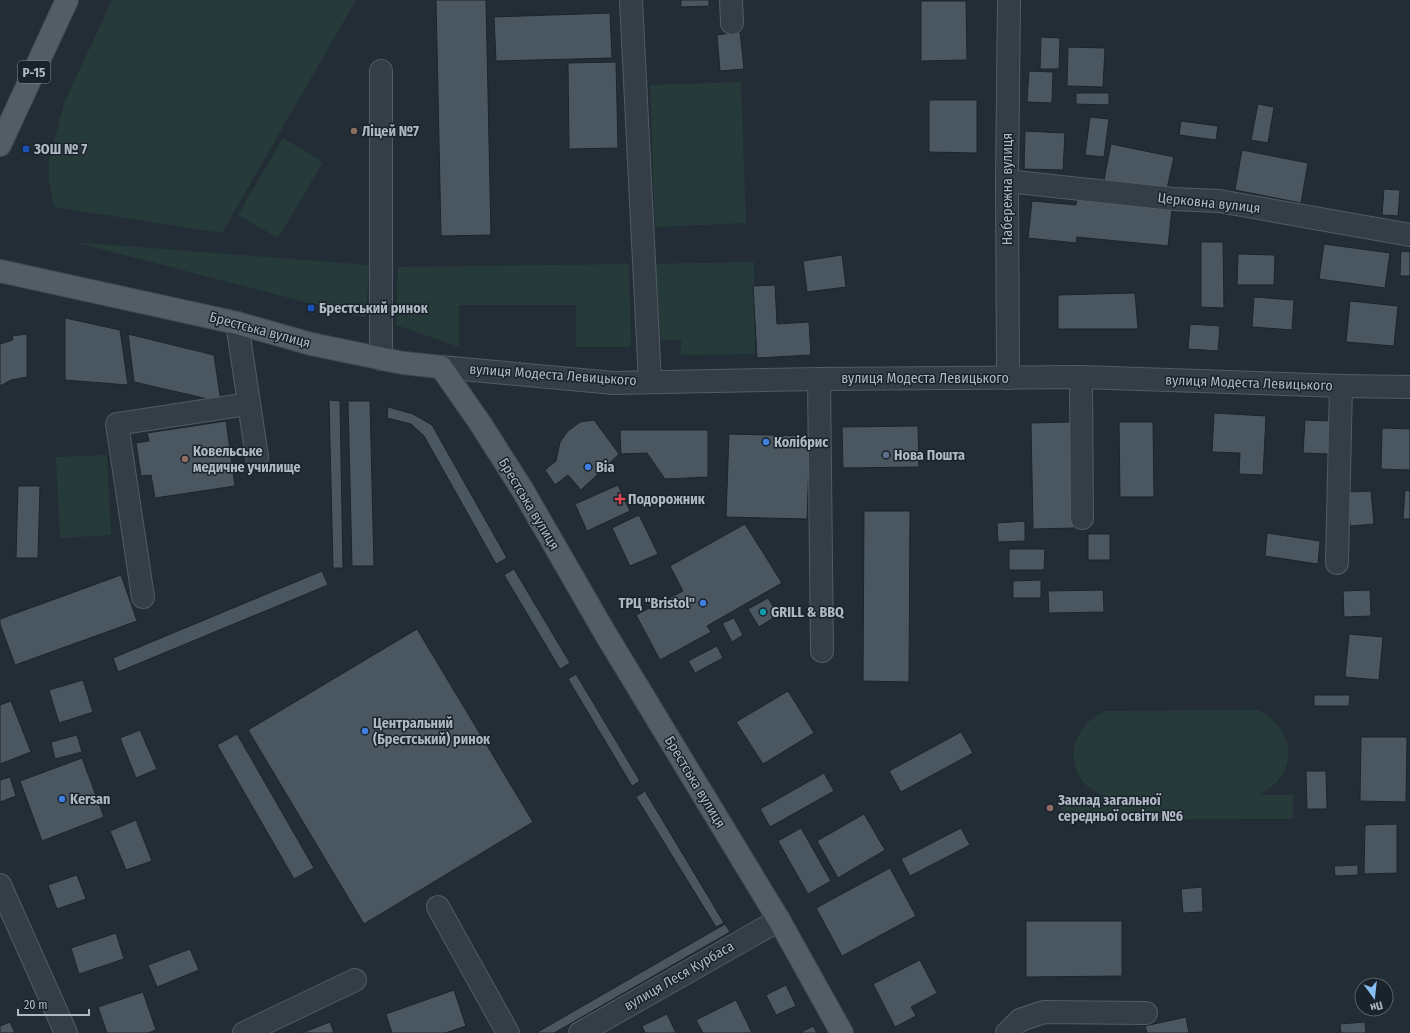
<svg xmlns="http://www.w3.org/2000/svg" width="1410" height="1033" font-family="'Fira Sans Condensed',sans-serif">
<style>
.green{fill:#263b39}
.building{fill:#4a5761;stroke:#1c252d}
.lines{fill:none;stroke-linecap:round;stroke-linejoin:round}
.minor-casing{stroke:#525c64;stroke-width:24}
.major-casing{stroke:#414a53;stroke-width:24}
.minor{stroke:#353e46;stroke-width:22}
.major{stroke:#535d66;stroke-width:22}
.education-dot{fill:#8d6e63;stroke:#1a232b;stroke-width:1.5}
.transit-dot{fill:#1a4fb4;stroke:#1a232b;stroke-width:1.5}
.shop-dot{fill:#3f7fe0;stroke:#1a232b;stroke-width:1.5}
.service-dot{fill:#5c6f8a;stroke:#1a232b;stroke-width:1.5}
.health-dot{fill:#e0444e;stroke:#1a232b;stroke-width:1.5}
.culture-dot{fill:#0f9aa8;stroke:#1a232b;stroke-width:1.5}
.labels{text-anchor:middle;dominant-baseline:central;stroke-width:3;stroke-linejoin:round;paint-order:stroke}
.shield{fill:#1a232b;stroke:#828c95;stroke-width:1}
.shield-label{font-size:13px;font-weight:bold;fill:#afb9c3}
.poi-label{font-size:14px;font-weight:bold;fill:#afb9c3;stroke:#1a232b;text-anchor:start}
.street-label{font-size:14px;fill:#afb9c3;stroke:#1a232b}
</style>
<rect width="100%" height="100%" fill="#222d36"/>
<g class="green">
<polygon points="112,0 356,0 222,233 54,207 49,182 49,159 64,103"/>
<polygon points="741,82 746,223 655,227 650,85"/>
<polygon points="283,138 323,162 278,238 238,215"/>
<polygon points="74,242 369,265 366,318"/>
<polygon points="754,262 755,354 681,355 681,340 649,340 648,264"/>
<polygon points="629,264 631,347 576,347 576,305 459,305 459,347 396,325 398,267"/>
<polygon points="107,455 111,535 60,538 56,457"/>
<path d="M1257,710C1283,720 1299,753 1280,778C1274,786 1267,790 1259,795H1293V819L1061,820V797L1104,796C1098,793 1092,790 1086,785C1062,760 1075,724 1105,711Z"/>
</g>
<g class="building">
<polygon points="436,0 486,0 491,235 441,236"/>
<polygon points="681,0 709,0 709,6 681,7"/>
<polygon points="921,1 966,1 967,60 921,61"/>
<polygon points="610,13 612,58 496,61 494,17"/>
<polygon points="740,32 744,69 720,71 717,35"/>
<polygon points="1041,37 1060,38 1059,69 1040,69"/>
<polygon points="1068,47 1105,48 1103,87 1067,86"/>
<polygon points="616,62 618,148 569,149 568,63"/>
<polygon points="1029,71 1053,72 1052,103 1027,102"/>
<polygon points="1076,93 1109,93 1109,105 1076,104"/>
<polygon points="929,100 977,100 977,153 929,152"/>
<polygon points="1258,104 1274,107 1268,143 1251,140"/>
<polygon points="1090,117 1109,119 1104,157 1085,155"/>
<polygon points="1181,121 1218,126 1216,140 1179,135"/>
<polygon points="1025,131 1065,133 1063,170 1024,169"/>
<polygon points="1111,144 1174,157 1166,193 1104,180"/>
<polygon points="1242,150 1308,163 1301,203 1235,190"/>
<polygon points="1384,189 1400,190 1398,216 1382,215"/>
<polygon points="1077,199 1172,209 1168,246 1077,237 1076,243 1028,238 1032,201 1076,205"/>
<polygon points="1201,242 1223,242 1224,308 1201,307"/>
<polygon points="1324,244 1390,253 1385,288 1319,279"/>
<polygon points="1401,251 1410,252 1410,276 1400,276"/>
<polygon points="1238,254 1275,255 1274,285 1237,285"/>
<polygon points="842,255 846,287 807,292 803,261"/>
<polygon points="775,285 777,324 809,322 811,355 757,358 753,286"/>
<polygon points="1135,293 1138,329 1058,329 1058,295"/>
<polygon points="1254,297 1294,300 1292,330 1252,327"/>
<polygon points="1350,301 1398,306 1394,346 1346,342"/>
<polygon points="65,318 120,330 128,385 65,380"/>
<polygon points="1190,324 1220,326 1218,351 1188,349"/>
<polygon points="27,334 27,377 11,380 0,386 0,344 13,340 12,336"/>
<polygon points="128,334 214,355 221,402 134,382"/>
<polygon points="329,400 340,401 343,568 333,568"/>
<polygon points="348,401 370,401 374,566 352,566"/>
<polygon points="388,407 413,414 432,425 507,558 496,564 424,436 411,424 387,418"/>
<polygon points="1214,413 1266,416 1263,475 1239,474 1240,453 1212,452"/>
<polygon points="594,420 619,454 581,490 568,475 555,485 545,470 556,461 560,442 568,431 580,422"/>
<polygon points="1305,420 1333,421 1331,454 1303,453"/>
<polygon points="226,421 235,486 155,498 151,475 141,476 136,443 149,441 147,433"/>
<polygon points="1072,422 1074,528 1033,529 1031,423"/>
<polygon points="1119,422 1153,422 1154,497 1120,497"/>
<polygon points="918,426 919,467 843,468 842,427"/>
<polygon points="1382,428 1410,429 1410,470 1381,469"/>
<polygon points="620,430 708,430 708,477 665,479 647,453 621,454"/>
<polygon points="729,434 810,436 807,519 726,517"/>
<polygon points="618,485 630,511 587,531 575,504"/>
<polygon points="18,486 40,486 38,558 16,558"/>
<polygon points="1405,490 1410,491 1410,519 1403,519"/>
<polygon points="1371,491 1374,524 1350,526 1348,492"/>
<polygon points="864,511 910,511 909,682 863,681"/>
<polygon points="639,515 658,554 630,566 612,528"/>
<polygon points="1025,521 1025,541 998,542 997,523"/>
<polygon points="745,524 782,583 707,626 711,632 660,660 636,615 683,591 670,566"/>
<polygon points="1267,533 1320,541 1318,564 1265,556"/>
<rect x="1088" y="534" width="22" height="26"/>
<polygon points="1009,549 1045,549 1044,570 1009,570"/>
<polygon points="514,569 570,663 560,669 504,575"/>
<polygon points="322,571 328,585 118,672 113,658"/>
<polygon points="121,575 137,621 15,665 0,624 0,619"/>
<polygon points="1041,580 1041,598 1013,598 1013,581"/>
<polygon points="1103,590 1104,612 1049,613 1048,591"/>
<polygon points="1370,590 1371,616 1344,617 1343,591"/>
<polygon points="768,598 778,615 759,627 748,609"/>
<polygon points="734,618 743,635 732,642 722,623"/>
<polygon points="417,629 533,822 364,924 248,730"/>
<polygon points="1349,634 1383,637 1379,680 1345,677"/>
<polygon points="717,646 723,658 695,673 688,661"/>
<polygon points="576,674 640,781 632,786 568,679"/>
<polygon points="83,680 93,712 59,723 49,690"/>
<polygon points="788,691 814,733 763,764 736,722"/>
<polygon points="1314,695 1350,695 1349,706 1314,706"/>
<polygon points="11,701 31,752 0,764 0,705"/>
<polygon points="140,730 157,769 136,778 120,738"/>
<polygon points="961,732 973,753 901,792 889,771"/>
<polygon points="237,734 314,868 294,879 217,745"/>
<polygon points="77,735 82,752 55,759 51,742"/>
<polygon points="1361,737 1407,737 1406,802 1360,801"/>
<polygon points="82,758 104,817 42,841 20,781"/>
<polygon points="1306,771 1326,771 1327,809 1307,809"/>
<polygon points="824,773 834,791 770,827 760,809"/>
<polygon points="10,777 16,796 0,802 0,780"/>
<polygon points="645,791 724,923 716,927 636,797"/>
<polygon points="864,814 885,850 838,878 817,841"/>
<polygon points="136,820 152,861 126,870 110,831"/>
<polygon points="1397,824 1397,873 1364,874 1365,825"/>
<polygon points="801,828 831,881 808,894 778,841"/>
<polygon points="961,828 970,845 910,876 901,859"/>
<polygon points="1358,865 1358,875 1335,876 1334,866"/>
<polygon points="890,868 916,916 842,956 816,908"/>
<polygon points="77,875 86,899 57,909 48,885"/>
<polygon points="1202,887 1203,912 1183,913 1181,889"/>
<polygon points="1026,921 1122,921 1122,976 1026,977"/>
<polygon points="725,924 730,932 554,1033 536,1033"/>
<polygon points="116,933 124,959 79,974 71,948"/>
<polygon points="190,949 199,970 157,987 148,965"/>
<polygon points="920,960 937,993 911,1007 916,1016 895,1027 873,984"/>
<polygon points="786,985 796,1006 776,1015 766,995"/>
<polygon points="454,990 466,1026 445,1033 392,1033 386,1014"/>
<polygon points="143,992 156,1030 148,1033 107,1033 98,1007"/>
<polygon points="736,1000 752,1033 703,1033 696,1020"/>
<polygon points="667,1014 676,1033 645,1033 642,1026"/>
<polygon points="1186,1017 1189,1033 1147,1033 1145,1026"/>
<polygon points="10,1022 15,1033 0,1033 0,1026"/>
<polygon points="330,1022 334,1033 302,1033"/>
<polygon points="1365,1022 1366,1033 1341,1033 1340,1024"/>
<polygon points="813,1026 817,1033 800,1033"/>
</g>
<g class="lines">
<g class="minor-casing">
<g id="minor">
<polyline points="631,0 650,382"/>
<polyline points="731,0 732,23"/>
<polyline points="381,71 381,359"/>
<polyline points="1007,181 1173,199 1219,201 1410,235"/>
<polyline points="237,323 257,457"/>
<polyline points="441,367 614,383 819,379 1081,377 1341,386 1410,387"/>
<polyline points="1081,377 1082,518"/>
<polyline points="1008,378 1007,181 1009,0"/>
<polyline points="819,379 822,651"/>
<polyline points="1337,563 1341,386"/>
<polyline points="143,597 117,424 248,404"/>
<polyline points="0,885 66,1033"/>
<polyline points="438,907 508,1033"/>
<polyline points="244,1033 355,980"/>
<polyline points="580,1033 779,920"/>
<polyline points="1007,1033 1020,1020 1044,1012 1146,1013"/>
</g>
</g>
<g class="major-casing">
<g id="major">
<polyline points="0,145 67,0"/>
<polyline points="0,271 237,323 311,344 403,363 441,367 480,423 522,489 605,633 779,920 842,1033"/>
</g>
</g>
<use href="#minor" class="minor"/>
<use href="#major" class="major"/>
</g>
<g class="education-dot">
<circle cx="354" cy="131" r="4"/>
<circle cx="185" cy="459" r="4"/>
<circle cx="1050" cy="808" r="4"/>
</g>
<g class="transit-dot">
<rect x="22" y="145" width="8" height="8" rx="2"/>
<rect x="307" y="304" width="8" height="8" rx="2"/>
</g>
<g class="shop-dot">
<circle cx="766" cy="442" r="4"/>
<circle cx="588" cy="467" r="4"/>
<circle cx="703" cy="603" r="4"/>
<circle cx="365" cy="731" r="4"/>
<circle cx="62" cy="799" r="4"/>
</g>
<circle class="service-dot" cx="886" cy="455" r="4"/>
<path class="health-dot" d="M618 493h4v4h4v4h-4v4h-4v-4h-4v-4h4z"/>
<circle class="culture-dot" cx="763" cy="612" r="4"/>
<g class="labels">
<rect class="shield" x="18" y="61" width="32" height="22" rx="3"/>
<g class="shield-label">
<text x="34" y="72">Р-15</text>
</g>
<g class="poi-label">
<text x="362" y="131">Ліцей №7</text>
<text x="34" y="149">ЗОШ № 7</text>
<text x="319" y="308">Брестський ринок</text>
<text x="774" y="442">Колібрис</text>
<text x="193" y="451">Ковельське<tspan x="193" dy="16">медичне училище</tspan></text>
<text x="894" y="455">Нова Пошта</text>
<text x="596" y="467">Віа</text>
<text x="628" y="499">Подорожник</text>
<text x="695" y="603" text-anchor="end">ТРЦ "Bristol"</text>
<text x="771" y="612">GRILL &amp; BBQ</text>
<text x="373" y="723">Центральний<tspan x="373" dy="16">(Брестський) ринок</tspan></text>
<text x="70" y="799">Kersan</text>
<text x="1058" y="800">Заклад загальної<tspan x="1058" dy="16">середньої освіти №6</tspan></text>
</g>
<g class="street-label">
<text transform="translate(1007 189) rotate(-90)">Набережна вулиця</text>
<text transform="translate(1209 203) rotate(6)">Церковна вулиця</text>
<text transform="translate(260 330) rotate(15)">Брестська вулиця</text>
<text transform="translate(553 375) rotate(4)">вулиця Модеста Левицького</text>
<text x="925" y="378">вулиця Модеста Левицького</text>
<text transform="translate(1249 383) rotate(2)">вулиця Модеста Левицького</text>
<text transform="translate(529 504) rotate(59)">Брестська вулиця</text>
<text transform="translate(695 782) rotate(59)">Брестська вулиця</text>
<text transform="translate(679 976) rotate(-30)">вулиця Леся Курбаса</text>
</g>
</g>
<g transform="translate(1374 997) rotate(165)"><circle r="19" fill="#1a232b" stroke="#565f68"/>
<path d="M0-3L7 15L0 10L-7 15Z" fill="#88bdf0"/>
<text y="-6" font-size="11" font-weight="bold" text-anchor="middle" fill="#afb9c3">Пн</text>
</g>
<path d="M18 1009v6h71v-6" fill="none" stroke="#afb9c3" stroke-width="2"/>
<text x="24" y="1009" font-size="12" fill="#afb9c3" stroke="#1a232b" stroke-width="3" paint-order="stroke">20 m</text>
</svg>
